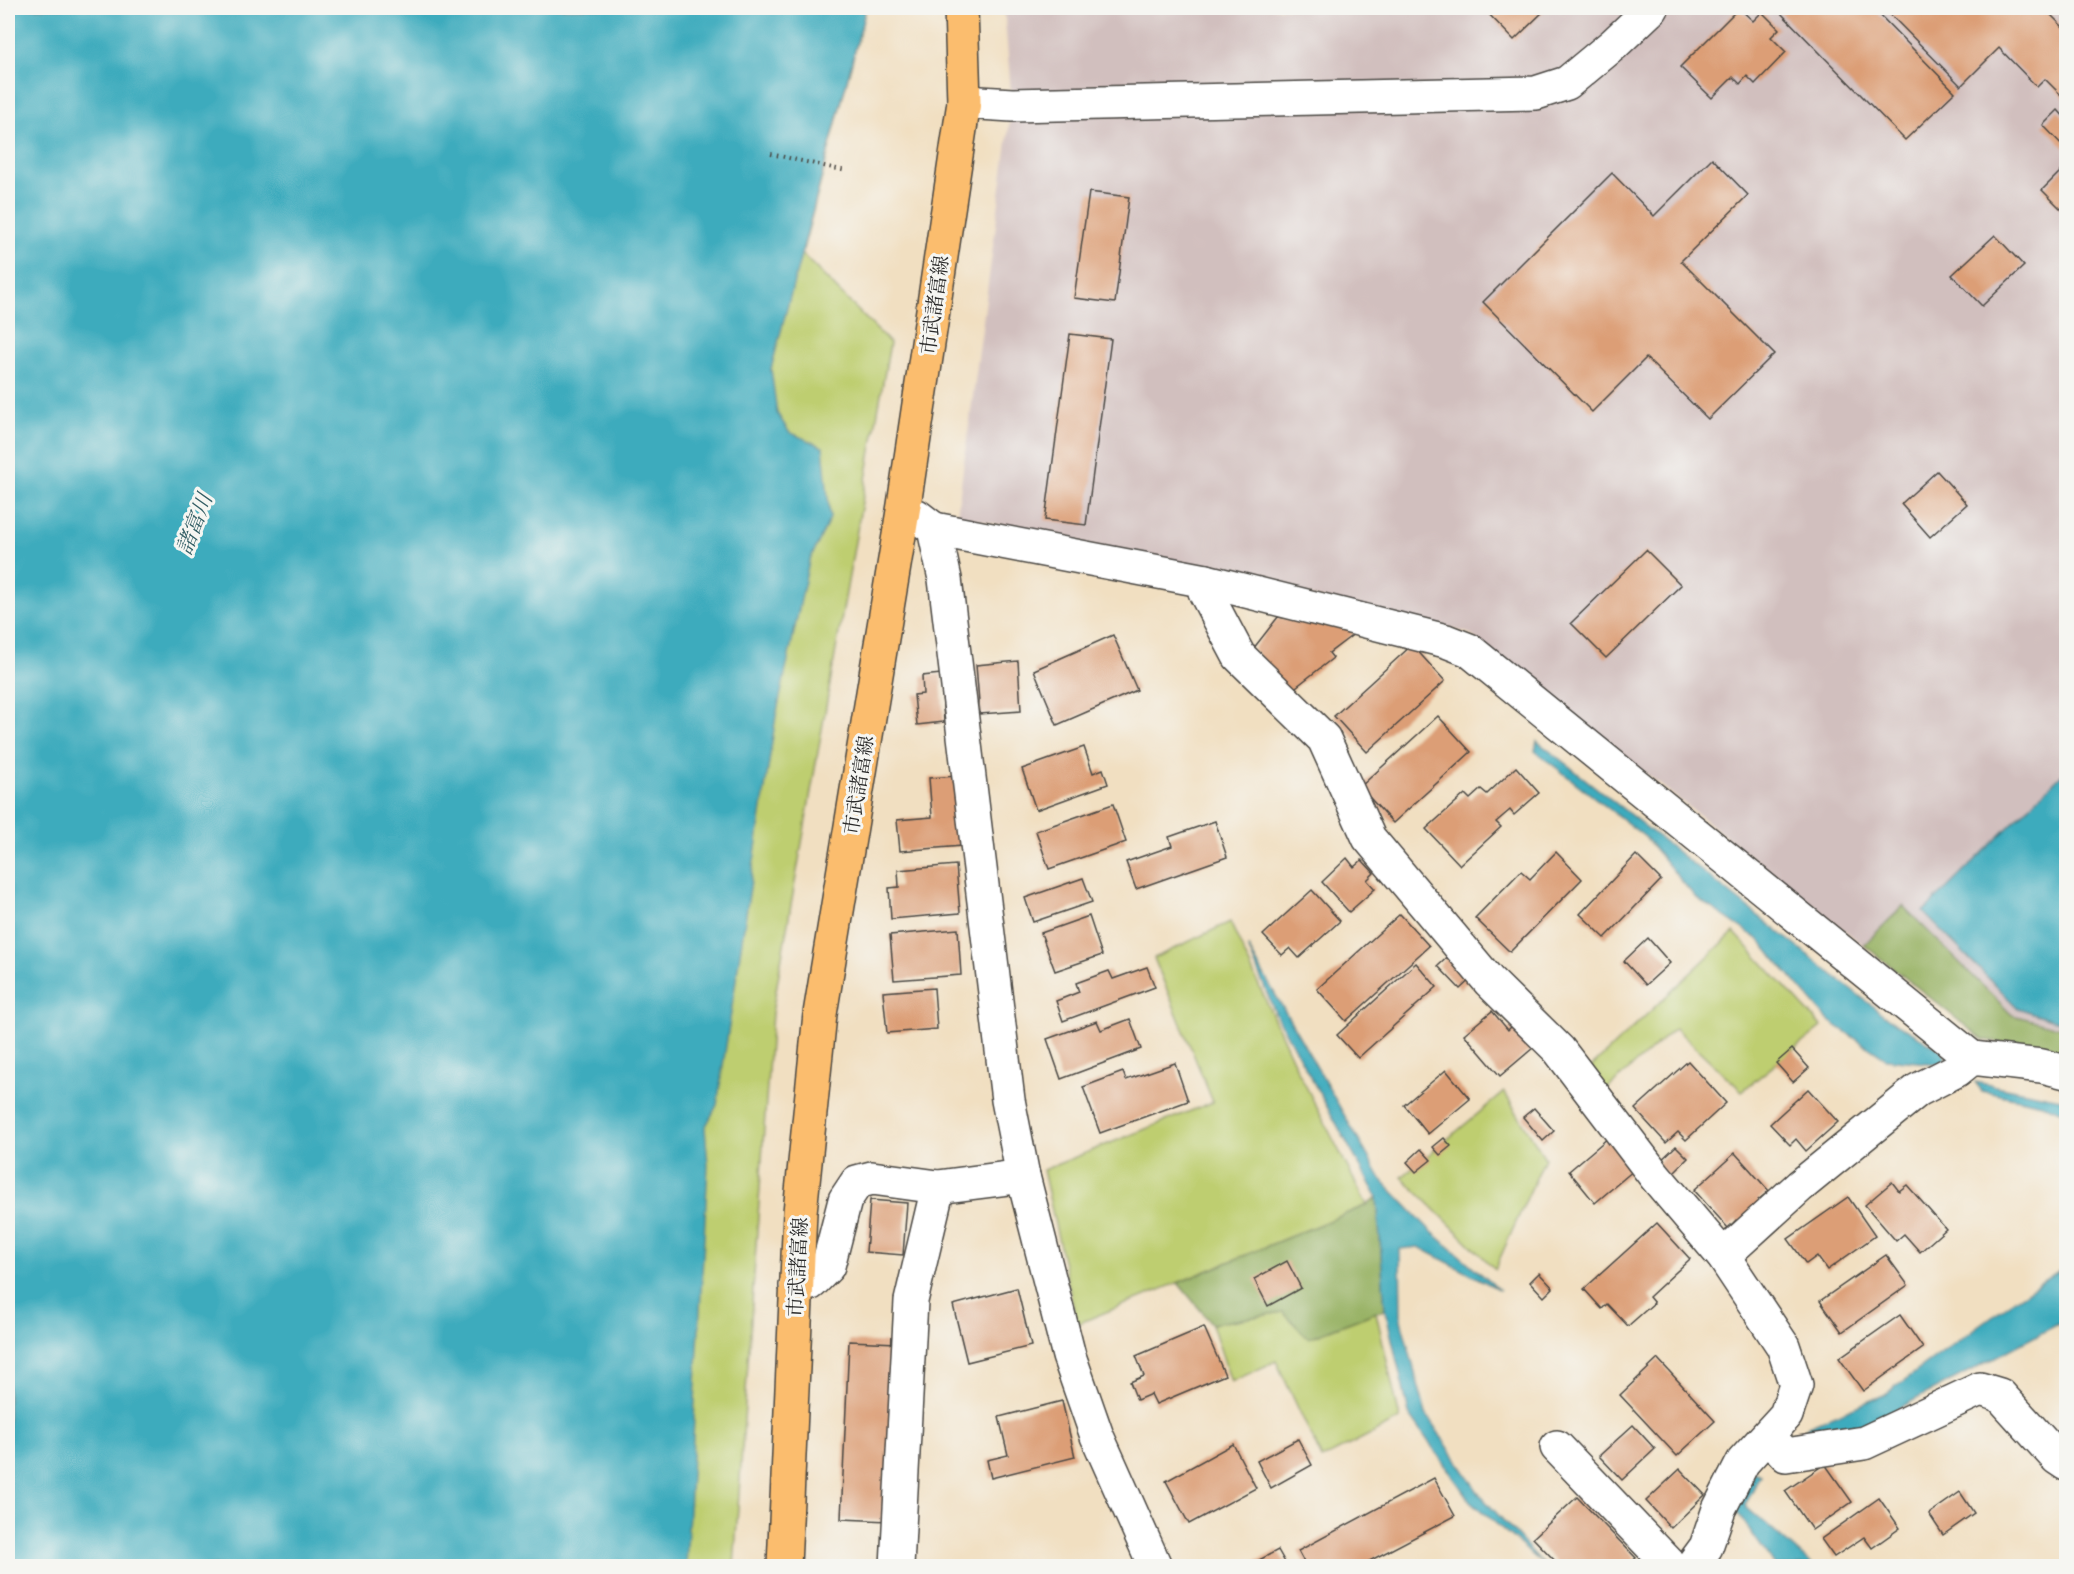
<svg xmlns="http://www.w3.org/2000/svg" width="2074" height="1574" font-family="'Gentium Book Plus','Noto Serif JP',serif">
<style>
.industrial{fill:#d1bfbe}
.green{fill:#bece70;stroke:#747c4e;stroke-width:1.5}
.forest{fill:#96b162;stroke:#606e46;stroke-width:1.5}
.water{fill:#3eabbd;stroke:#346b74;stroke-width:1.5}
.building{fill:#dc9e76}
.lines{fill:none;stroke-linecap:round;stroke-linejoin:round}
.minor-casing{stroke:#494642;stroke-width:36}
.major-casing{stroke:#494642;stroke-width:36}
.path{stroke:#494642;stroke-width:4;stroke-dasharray:1.5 4.5;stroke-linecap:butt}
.minor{stroke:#fff;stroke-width:33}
.major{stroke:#fbbd6e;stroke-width:33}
.labels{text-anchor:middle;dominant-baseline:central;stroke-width:6;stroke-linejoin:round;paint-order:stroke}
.street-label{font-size:20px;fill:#2b2b2b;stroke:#f6f6f2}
.water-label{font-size:21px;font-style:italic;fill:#335e65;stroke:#f6f6f2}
</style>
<rect width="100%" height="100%" fill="#f6f6f2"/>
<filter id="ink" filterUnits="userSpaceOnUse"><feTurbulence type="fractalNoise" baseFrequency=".0167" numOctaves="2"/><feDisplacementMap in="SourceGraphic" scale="12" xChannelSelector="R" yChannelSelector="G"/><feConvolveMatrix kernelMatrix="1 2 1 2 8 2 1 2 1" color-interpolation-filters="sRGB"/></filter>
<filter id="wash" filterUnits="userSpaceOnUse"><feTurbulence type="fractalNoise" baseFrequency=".008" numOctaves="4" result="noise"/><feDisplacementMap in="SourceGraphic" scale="24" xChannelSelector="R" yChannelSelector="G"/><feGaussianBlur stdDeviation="1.35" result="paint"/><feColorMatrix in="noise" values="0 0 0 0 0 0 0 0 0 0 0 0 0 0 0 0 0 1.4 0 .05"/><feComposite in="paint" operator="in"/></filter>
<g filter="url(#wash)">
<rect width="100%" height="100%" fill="#f1dfc1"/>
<polygon class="industrial" points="1004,8 2066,8 2066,1057 1982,1039 1468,633 957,515 1012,105"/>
<g class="green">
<polygon points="866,8 802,254 890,343 772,1013 734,1566 590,1566 741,438"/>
<polygon points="1230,922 1297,1069 1367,1205 1077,1324 1043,1170 1213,1102 1154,958"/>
<polygon points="1734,932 1822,1027 1742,1091 1675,1028 1603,1093 1587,1071"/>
<polygon points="1504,1092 1545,1158 1495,1269 1402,1177"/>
<polygon points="1283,1312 1308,1338 1376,1312 1400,1419 1322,1459 1276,1361 1231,1382 1212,1324"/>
</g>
<g class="forest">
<polygon points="1903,906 2012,1015 2066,1029 2066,1057 1982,1039 1864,945"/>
<polygon points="1377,1197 1385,1309 1308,1338 1283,1312 1212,1324 1178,1283 1367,1205"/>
</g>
<g class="water">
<polygon points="8,8 866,8 771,369 777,413 789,432 823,447 830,518 809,562 776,716 717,1105 705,1128 708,1165 686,1566 8,1566"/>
<polygon points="1537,741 1889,1019 1943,1051 1946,1060 1937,1064 1886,1059 1829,1021 1758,939 1695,897 1645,837 1535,751"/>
<polygon points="2066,770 2066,1024 2018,1008 1923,912"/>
<polygon points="1248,947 1381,1179 1431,1231 1500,1290 1419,1247 1400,1249 1401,1320 1426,1414 1480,1495 1545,1566 1470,1501 1409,1414 1385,1309 1377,1197 1276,1015"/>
<polygon points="1975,1082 2066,1100 2066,1113 2042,1104 1982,1091"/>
<polygon points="2066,1266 2066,1320 1886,1415 1816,1442 1802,1435 1808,1426 1884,1395 2010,1303"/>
<polygon points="1753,1472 1760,1475 1745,1506 1813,1566 1775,1566 1735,1509"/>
</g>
<g id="blocks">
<g class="building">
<polygon points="1483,8 1547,8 1514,40"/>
<polygon points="1739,8 1753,21 1762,12 1779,29 1771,37 1786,52 1755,84 1747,76 1740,84 1733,77 1712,98 1680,67"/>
<polygon points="1776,8 1873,8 1955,92 1905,140"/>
<polygon points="1884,8 2044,8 2066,30 2066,100 2045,79 2037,87 1999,48 1961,86"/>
<polygon points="2058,110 2066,119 2066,149 2043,125"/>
<polygon points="1712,158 1748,195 1681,261 1774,354 1708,419 1646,358 1592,412 1483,302 1612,173 1654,216"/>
<polygon points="2066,166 2066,214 2042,190"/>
<polygon points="1089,192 1129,197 1115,303 1074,298"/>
<polygon points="1995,235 2024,266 1982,306 1952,275"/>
<polygon points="1070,334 1111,339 1086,525 1045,520"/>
<polygon points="1937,471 1967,504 1930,537 1901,504"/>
<polygon points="1646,550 1681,585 1606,658 1571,623"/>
<polygon points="1278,617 1348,627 1354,634 1329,653 1333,658 1287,694 1253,649"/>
<polygon points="1113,635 1137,690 1057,725 1034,670"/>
<polygon points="1412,645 1445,681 1367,752 1334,716"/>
<polygon points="1018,661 1021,711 980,714 976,665"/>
<polygon points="941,674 944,722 917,725 914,695 923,694 922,676"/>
<polygon points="1438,716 1471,752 1393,823 1360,787"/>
<polygon points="1084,747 1093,773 1103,769 1108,784 1036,810 1022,769"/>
<polygon points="1516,767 1539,793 1514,815 1510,810 1496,822 1501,827 1460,865 1426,829 1465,794 1470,799 1481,789 1487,794"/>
<polygon points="957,776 962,846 900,851 897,820 932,817 929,778"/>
<polygon points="1113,804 1126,842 1049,869 1036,831"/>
<polygon points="1215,821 1227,857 1136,889 1126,862 1172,846 1169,837"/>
<polygon points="1556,852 1582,879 1510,952 1475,918 1521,871 1530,879"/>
<polygon points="1636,855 1661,880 1605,938 1580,914"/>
<polygon points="1347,858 1354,867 1362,860 1374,873 1367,880 1375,889 1349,912 1322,882"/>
<polygon points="956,865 960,913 891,919 889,888 899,887 898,870"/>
<polygon points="1083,878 1092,902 1033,922 1025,898"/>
<polygon points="1312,890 1340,921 1299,958 1290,948 1282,955 1263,935"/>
<polygon points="1400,914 1429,946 1346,1021 1317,989"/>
<polygon points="1089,916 1102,955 1055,971 1041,933"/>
<polygon points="958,929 961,975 894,980 890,935"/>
<polygon points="1648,938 1670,963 1646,985 1624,961"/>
<polygon points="1455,950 1477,973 1460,989 1438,966"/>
<polygon points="1416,963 1437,987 1358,1058 1337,1035"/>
<polygon points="1147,967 1155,987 1063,1021 1056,1001 1079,992 1076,983 1109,971 1113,979"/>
<polygon points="934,988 937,1029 887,1033 883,992"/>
<polygon points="1492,1011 1508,1030 1513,1025 1533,1048 1500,1076 1464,1034"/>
<polygon points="1130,1019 1141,1049 1061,1079 1047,1039 1097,1021 1101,1030"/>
<polygon points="1792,1049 1809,1068 1793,1082 1776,1063"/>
<polygon points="1688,1061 1726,1103 1686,1140 1678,1132 1666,1143 1635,1109"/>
<polygon points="1175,1063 1188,1101 1100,1133 1083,1087 1123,1072 1126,1080"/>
<polygon points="1446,1070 1470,1099 1428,1134 1404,1105"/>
<polygon points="1808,1089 1838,1122 1806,1151 1796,1139 1790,1145 1770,1124"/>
<polygon points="1534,1108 1554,1131 1543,1141 1523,1117"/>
<polygon points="1444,1138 1451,1146 1440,1155 1433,1147"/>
<polygon points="1608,1138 1634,1170 1595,1203 1569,1171"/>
<polygon points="1676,1146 1688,1158 1669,1177 1657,1164"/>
<polygon points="1421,1149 1431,1160 1416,1172 1407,1162"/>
<polygon points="1735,1153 1769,1191 1758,1200 1766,1209 1744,1229 1736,1220 1728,1228 1694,1190"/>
<polygon points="1892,1182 1899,1191 1907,1185 1946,1229 1920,1252 1904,1234 1896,1241 1865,1205"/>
<polygon points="1848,1197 1875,1236 1827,1270 1817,1256 1806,1264 1788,1239"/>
<polygon points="870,1200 907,1203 903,1255 866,1252"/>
<polygon points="1657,1223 1690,1259 1649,1297 1654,1303 1628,1326 1607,1304 1602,1309 1584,1289"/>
<polygon points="1886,1255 1908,1285 1842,1332 1820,1301"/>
<polygon points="1287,1261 1301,1288 1268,1306 1254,1279"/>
<polygon points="1539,1273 1553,1288 1544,1297 1530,1282"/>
<polygon points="1017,1288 1031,1346 967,1362 953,1305"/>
<polygon points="1900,1315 1923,1348 1863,1391 1839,1358"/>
<polygon points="1204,1327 1225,1375 1156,1404 1151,1394 1137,1400 1130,1382 1144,1376 1136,1356"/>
<polygon points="849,1341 897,1343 889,1521 841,1519"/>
<polygon points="1658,1359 1715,1421 1677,1456 1620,1395"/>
<polygon points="1062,1401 1075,1457 991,1478 987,1460 1008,1455 999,1417"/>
<polygon points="1633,1425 1655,1449 1622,1480 1599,1456"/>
<polygon points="1298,1439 1312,1465 1271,1488 1257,1461"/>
<polygon points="1233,1444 1256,1488 1189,1524 1166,1481"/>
<polygon points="1825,1464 1852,1502 1812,1530 1785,1491"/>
<polygon points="1680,1469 1705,1495 1671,1528 1646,1501"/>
<polygon points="1434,1478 1455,1516 1360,1566 1306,1566 1298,1551"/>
<polygon points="1960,1492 1974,1513 1943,1535 1929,1514"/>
<polygon points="1577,1497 1636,1558 1627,1566 1560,1566 1533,1538"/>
<polygon points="1879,1498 1900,1528 1872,1548 1864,1537 1834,1557 1821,1539"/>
<polygon points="1278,1550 1287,1566 1248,1566"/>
</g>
</g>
</g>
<g filter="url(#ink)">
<use href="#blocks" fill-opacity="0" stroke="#494642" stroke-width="1.5"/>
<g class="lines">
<g class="minor-casing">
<g id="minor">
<polyline points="964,102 1012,105 1536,93 1567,83 1614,44 1652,8"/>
<polyline points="917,516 934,529 945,579 1008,1100 1023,1176 1069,1356 1097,1436 1155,1566"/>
<polyline points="934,529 1206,581 1446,641 1469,650 1972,1058"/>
<polyline points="1206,581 1205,592 1239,656 1324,739 1369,838 1489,981 1559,1050 1655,1176 1723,1256 1783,1346 1796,1385 1786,1415 1743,1462 1719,1509 1706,1547 1692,1566"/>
<polyline points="1723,1256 1800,1186 1918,1090 1957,1070 1972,1058 2042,1066 2066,1072"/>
<polyline points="796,1286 811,1283 828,1266 845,1200 857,1182 872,1178 938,1187 1023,1176"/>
<polyline points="1768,1436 1786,1455 1864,1443 1980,1389 2000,1395 2057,1458 2066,1464"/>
<polyline points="1557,1447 1671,1566"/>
<polyline points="897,1566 911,1301 938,1187"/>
</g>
</g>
<g class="major-casing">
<polyline id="major" points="784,1566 800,1212 820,1014 904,505 964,102 961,8"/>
</g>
<polyline class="path" points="771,154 846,171"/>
<use href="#minor" class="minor"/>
<use href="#major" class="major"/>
</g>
</g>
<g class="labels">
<g class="street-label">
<text transform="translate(934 305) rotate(-82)">市武諸富線</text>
<text transform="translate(858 785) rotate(-81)">市武諸富線</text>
<text transform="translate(797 1267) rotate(-87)">市武諸富線</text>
</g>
<g class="water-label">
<text transform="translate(194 524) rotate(-69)">諸富川</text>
</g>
</g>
<rect width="2074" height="1574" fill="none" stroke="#f6f6f2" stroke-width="30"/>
</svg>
